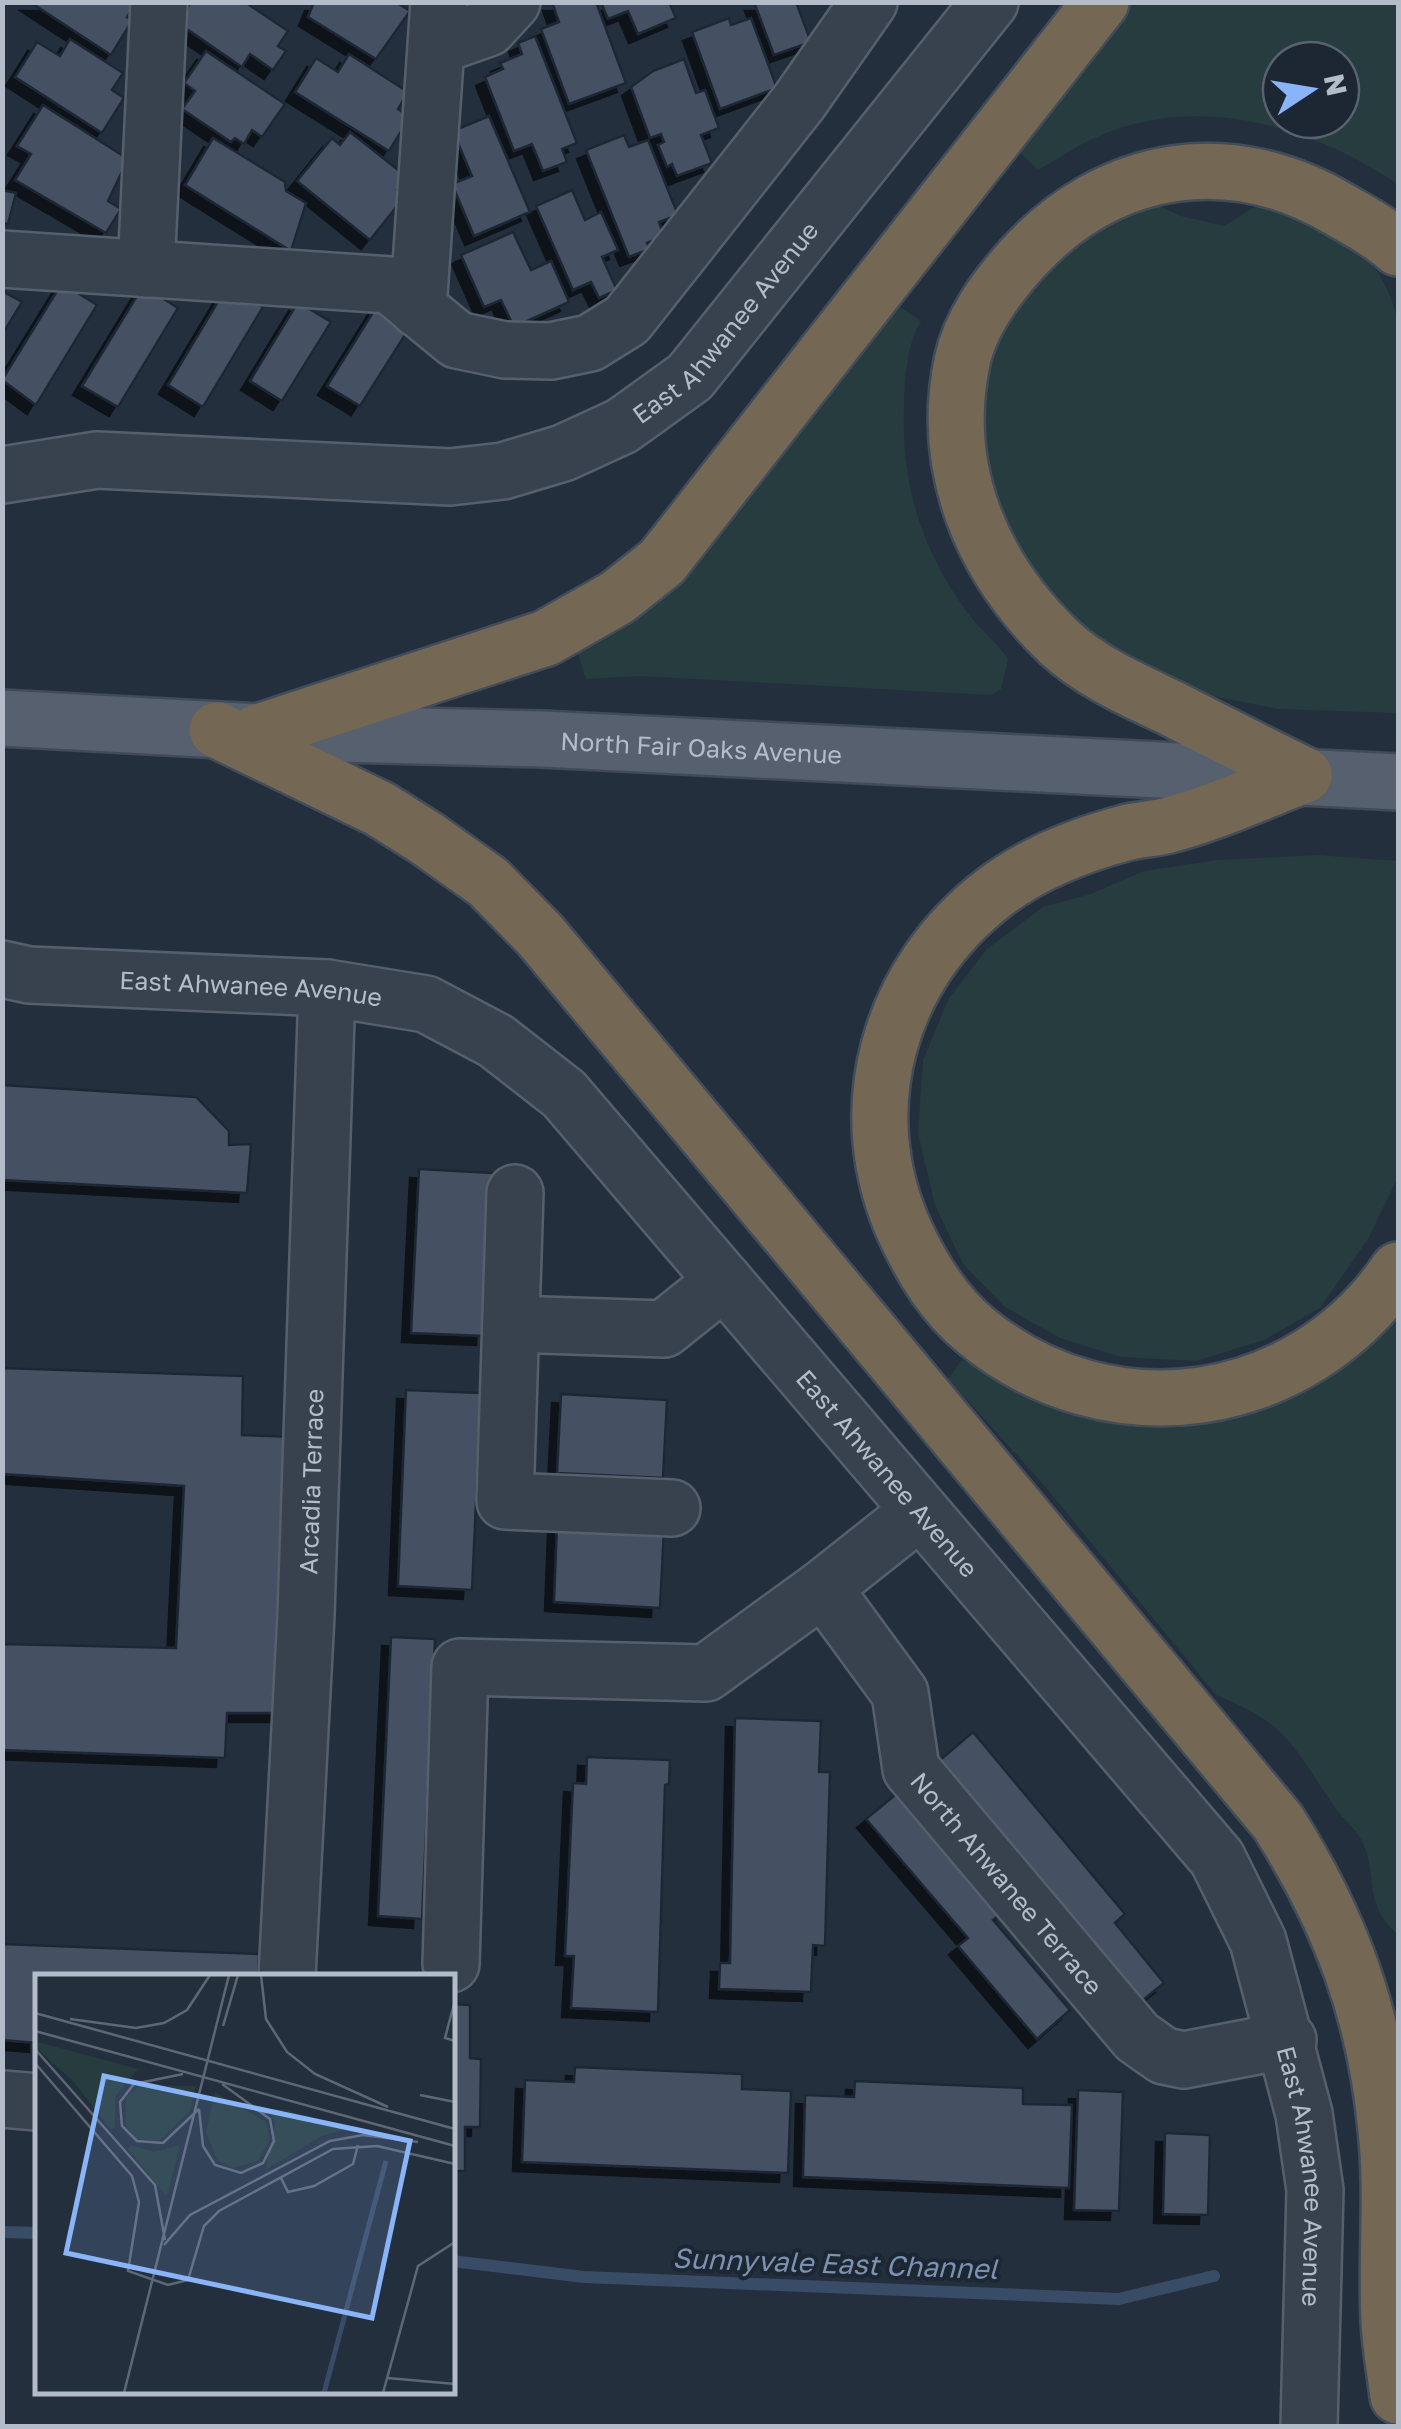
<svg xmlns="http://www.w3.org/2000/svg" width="1401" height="2429" font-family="'Golos Text',sans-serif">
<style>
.green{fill:#263c3f;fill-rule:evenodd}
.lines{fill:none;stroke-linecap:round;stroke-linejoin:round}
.stream{stroke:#394c67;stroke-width:12}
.building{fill:#455162;stroke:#1f2835;stroke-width:2.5;filter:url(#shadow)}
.minor-casing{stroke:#565f6c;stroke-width:60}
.major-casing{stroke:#414a57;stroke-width:60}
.highway-casing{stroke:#434c59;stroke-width:60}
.minor{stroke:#38414e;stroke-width:55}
.major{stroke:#56606e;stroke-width:55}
.highway{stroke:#746855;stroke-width:55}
.labels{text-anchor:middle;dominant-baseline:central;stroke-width:8;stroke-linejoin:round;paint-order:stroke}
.street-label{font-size:25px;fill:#b4bcc9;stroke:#1d2633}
.water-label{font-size:28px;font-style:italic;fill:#7c92b1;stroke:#1d2633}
.inset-river{fill:none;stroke:#394c67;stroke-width:5}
.inset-road{fill:none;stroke:#5e6776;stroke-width:2.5}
.view{fill:#8ab4f8;fill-opacity:0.15;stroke:#8ab4f8;stroke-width:5}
.inset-edge{fill:none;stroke:#b4bcc9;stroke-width:5}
</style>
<defs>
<filter id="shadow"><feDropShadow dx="-9" dy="9" stdDeviation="0" flood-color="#0009"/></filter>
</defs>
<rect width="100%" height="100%" fill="#242f3e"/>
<g class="green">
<path d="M1116,3H1398V184C1310,125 1195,91 1092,139C1073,148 1056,160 1038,170L1009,142ZM1281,60H1341V120H1281Z"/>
<path d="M1148,201L1181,216L1224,226L1256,206L1278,201C1337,234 1385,253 1398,324V713L1279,709L1207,695L1124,661L1053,599L997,523L975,470L978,353L1065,244Z"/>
<path d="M888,299L921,321C907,344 905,376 904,403C901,483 920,547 967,612C979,629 997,642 1008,659L1001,689L991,695L640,676L586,679L574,641Z"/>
<polygon points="1318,855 1398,861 1398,1177 1368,1239 1320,1308 1264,1340 1196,1361 1121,1357 1060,1338 1005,1307 963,1264 935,1205 918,1133 923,1060 949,998 987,949 1043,907 1091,894 1144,871 1218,860"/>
<path d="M1398,1317V1931L1396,1933C1363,1904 1378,1873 1362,1841C1356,1829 1344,1820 1337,1810C1292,1748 1293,1726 1216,1695L1043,1484L948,1379L961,1361H982L1313,1380Z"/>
</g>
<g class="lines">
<g class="stream">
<polyline points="2,2232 38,2233"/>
<polyline points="452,2261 584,2277 1119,2299 1214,2276"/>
</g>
</g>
<g class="building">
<polygon points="30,2 135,2 136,3 127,17 132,21 111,55"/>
<polygon points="190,2 245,2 288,31 278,46 286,51 273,70 250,54 242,67 181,25"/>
<polygon points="314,2 396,2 410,11 376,59 308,17"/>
<polygon points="552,2 596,2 626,83 569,104 541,29 559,22"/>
<polygon points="601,2 669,2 676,18 638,34 628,11 608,19"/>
<polygon points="754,2 796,2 811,42 774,55"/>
<polygon points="729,18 731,25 751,18 777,88 720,109 692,32"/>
<polygon points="535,36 577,143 562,149 567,162 543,171 532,144 514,151 485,77 503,69 500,63 522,54 518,43"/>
<polygon points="70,39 123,73 112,90 124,98 102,133 15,77 37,42 60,56"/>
<polygon points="206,51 285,104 262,137 252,130 244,144 235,138 231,142 182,109 195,91 184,83"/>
<polygon points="349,54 408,92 398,109 410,117 389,151 295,92 316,58 338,72"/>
<polygon points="684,59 696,93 705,90 719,128 701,135 712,163 677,176 672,164 667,167 658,145 664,142 661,134 650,138 631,87 653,71"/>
<polygon points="43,105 128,159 108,201 121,209 106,233 15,180 31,154 17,146"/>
<polygon points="489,116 530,212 474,236 452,184 472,176 453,131"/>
<polygon points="350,132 407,177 397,190 405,196 370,240 297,181 332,138 340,145"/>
<polygon points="624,135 629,147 648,140 678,215 659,222 664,236 647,243 650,249 629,257 586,150"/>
<polygon points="213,138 285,182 286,191 306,203 291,251 185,185"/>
<polygon points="2,190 16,193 8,224 2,223"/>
<polygon points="572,190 585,220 601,212 618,250 602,257 617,290 599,298 591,282 573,290 536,206"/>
<polygon points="513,232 531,270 551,261 569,302 514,327 501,300 484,307 461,255"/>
<polygon points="62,283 97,305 36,405 2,380"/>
<polygon points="228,285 263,307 203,407 168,385"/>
<polygon points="143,286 178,308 118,407 82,386"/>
<polygon points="2,291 22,302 2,335"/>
<polygon points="298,302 331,322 282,401 250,381"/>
<polygon points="377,306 410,327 360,406 327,386"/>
<polygon points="2,1085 196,1097 229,1131 229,1145 251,1144 247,1193 2,1180"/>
<polygon points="419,1169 493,1173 485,1336 411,1333"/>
<polygon points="2,1368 243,1376 242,1435 295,1437 281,1713 227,1713 225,1758 2,1750 2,1644 176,1648 184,1486 2,1474"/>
<polygon points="406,1390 481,1393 472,1590 398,1586"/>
<polygon points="561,1394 667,1400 663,1478 557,1473"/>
<polygon points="557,1524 664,1529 660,1608 554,1602"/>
<polygon points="391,1637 435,1639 422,1919 378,1916"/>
<polygon points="735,1718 821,1721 819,1772 830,1772 825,1946 813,1945 811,1992 719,1989 720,1963 730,1963"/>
<polygon points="973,1732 1125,1914 1115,1923 1164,1983 1132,2009 1089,1940 940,1760"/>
<polygon points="587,1757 670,1760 669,1784 665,1785 658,2012 571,2008 574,1956 565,1956 573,1783 586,1784"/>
<polygon points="900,1791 1004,1912 993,1920 1070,2010 1037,2039 958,1946 968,1938 866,1819"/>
<polygon points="2,1944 259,1954 258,1976 38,1976 38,2043 2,2040"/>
<polygon points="452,2004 470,2005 470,2058 481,2059 480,2127 465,2127 465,2171 452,2171"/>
<polygon points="575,2067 742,2074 742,2089 791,2091 788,2173 522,2162 525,2080 574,2082"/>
<polygon points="855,2081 1023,2088 1023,2104 1072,2105 1069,2188 803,2177 805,2095 854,2097"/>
<polygon points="1078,2090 1123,2092 1119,2211 1074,2210"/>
<polygon points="1165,2133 1210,2135 1208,2215 1163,2214"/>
</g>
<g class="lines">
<g class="minor-casing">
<g id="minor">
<polyline points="437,46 488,28 512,2"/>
<polyline points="2,259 390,285 457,340 505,350 551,351 590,343 627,320 799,102 869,2"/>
<polyline points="146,269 159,2"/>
<polyline points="418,309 439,2"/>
<path id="s1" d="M2,475L97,460L450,477L503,471L563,453L622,426L690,377L990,2"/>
<path id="s2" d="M2,969L29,975L327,988L426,1004L496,1041L564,1094L1217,1858L1258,1941L1304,2114L1315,2190L1309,2426"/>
<polyline points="515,1193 505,1501 672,1508"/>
<polyline points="511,1324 664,1329 724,1281"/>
<path id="s3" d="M920,1511L823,1588L900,1693L911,1769L1137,2037L1164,2056L1184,2060L1288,2040"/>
<polyline points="451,1964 460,1667 706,1673 823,1588"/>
<path id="s4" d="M287,1976L306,1615L327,988"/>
<polyline points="2,2099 38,2102"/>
</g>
</g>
<g class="major-casing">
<g id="major">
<path id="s5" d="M2,718L258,732L542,739L1398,782"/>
</g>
</g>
<g class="highway-casing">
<g id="highway">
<path d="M217,730L380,809L426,838L488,882L540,935L1278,1822C1340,1920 1375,2013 1386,2129C1393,2192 1386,2257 1389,2320C1390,2346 1395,2371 1398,2396"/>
<polyline points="258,732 546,638 618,597 662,562 1101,2"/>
<path d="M1304,775C1260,792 1215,813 1169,825C1155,829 1139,829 1125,833C1080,845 1032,864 995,892C888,973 849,1111 906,1234C923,1270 944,1305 976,1331C1110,1441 1302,1412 1398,1270"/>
<path d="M1304,775C1259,753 1214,730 1169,707C1131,689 1090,671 1059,642C982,568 940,470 962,362C970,323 996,288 1022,259C1109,163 1231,144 1342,211C1361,222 1382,233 1398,248"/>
</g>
</g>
<use href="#minor" class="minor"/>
<use href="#major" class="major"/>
<use href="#highway" class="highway"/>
</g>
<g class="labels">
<g class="street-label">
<text stroke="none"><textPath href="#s1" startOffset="778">East Ahwanee Avenue</textPath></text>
<text stroke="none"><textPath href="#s5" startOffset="700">North Fair Oaks Avenue</textPath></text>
<text stroke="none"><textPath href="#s2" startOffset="250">East Ahwanee Avenue</textPath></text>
<text stroke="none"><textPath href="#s2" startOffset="1090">East Ahwanee Avenue</textPath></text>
<text stroke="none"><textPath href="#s4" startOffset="495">Arcadia Terrace</textPath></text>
<text stroke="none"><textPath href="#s3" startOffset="480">North Ahwanee Terrace</textPath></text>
<text stroke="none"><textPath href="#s2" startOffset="1930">East Ahwanee Avenue</textPath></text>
</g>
<g class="water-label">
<text transform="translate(835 2263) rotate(2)">Sunnyvale East Channel</text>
</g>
</g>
<g transform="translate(35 1974)">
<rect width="420" height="420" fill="#242f3e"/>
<path d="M3,68L103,95L80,123V153L76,156L38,107L0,73ZM105,111L161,112L155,137L124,167L102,165L90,151L91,123ZM180,118L231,148L235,165L223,187L198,194L182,186L171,158ZM246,135L276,143L312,155L287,162L230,196L240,150L234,136ZM96,171L119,178L145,171L132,223L93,175Z" fill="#263c3f"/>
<path class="inset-river" d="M289,419L351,187"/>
<path class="inset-road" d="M226,1L231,45L252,78L280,100L353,133M420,26L410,64L420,67M0,39L420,155M35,45L101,54L129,49L152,36L175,1M188,52L203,1M0,57L420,172M0,75L120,211L130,266M0,89L97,202L104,228L93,297L133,311L153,306L169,252L184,237L298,175L342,172L420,190M148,100L99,110L85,128L87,152L102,167L128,169L164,135M385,121L420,128M164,135L168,172L180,191L206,199L228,189L239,167L235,145L187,110M246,204L253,218L279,212L318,190L323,171M129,271L155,241L295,167L328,161L383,168M353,404L420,410M89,419L194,1M348,419L383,292L420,268"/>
<path class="view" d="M69,102L375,167L337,344L31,279Z"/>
<rect width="420" height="420" class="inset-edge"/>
</g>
<rect width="1401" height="2429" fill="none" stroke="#b4bcc9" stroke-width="10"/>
<g transform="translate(1311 90) rotate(78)"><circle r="48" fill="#1d2633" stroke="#59626f" stroke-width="2.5"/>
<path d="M0-8L18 38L0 25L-18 38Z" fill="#8ab4f8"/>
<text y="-15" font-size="28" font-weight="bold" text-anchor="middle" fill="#b4bcc9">N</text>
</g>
</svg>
